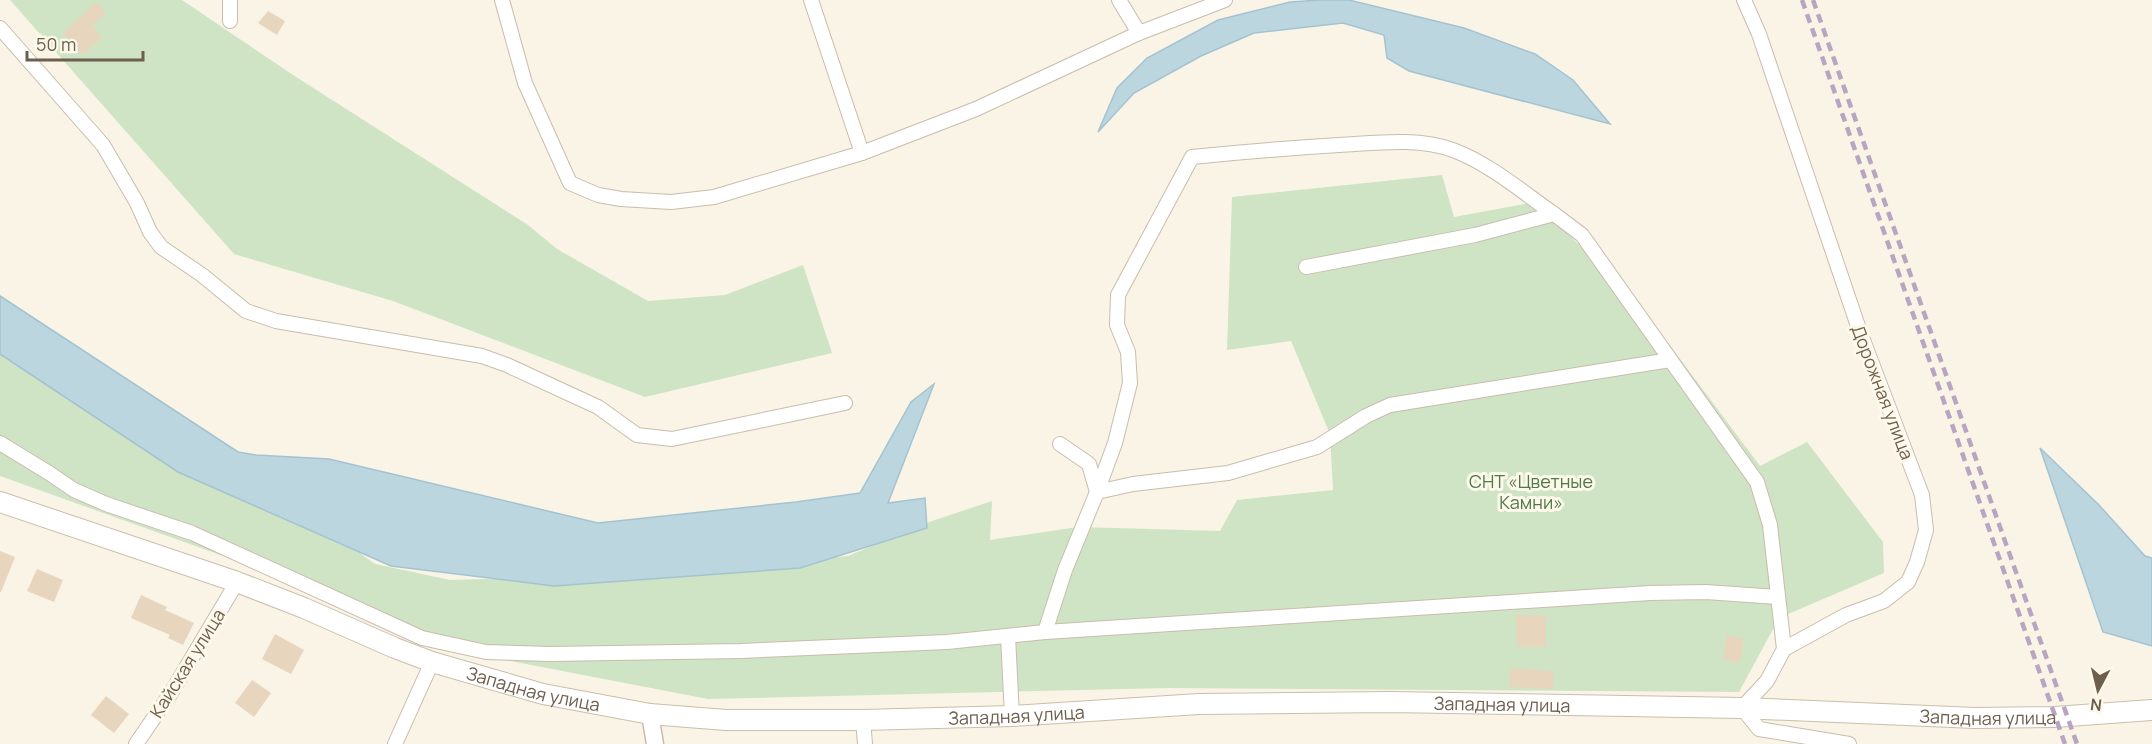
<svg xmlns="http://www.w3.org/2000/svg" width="2152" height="744" font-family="Manrope,sans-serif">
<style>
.green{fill:#cee4c5}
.water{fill:#bcd6e0;stroke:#a4c3d0;stroke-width:1.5}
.building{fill:#e8d5be}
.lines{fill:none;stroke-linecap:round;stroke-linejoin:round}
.minor-casing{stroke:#c8bdad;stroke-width:16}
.tertiary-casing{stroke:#c8bdad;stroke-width:19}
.secondary-casing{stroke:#cbbeab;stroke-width:22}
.minor{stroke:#fff;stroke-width:14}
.tertiary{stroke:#fff;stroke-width:16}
.secondary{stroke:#fff;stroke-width:20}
.rail{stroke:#b8a5c1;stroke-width:4.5;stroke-dasharray:9 6;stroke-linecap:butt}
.labels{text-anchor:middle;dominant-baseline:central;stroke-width:6;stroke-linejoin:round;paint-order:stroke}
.street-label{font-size:18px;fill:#6e5e4d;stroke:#fcf8ea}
.park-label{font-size:18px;fill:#52794a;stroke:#fcf8ea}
</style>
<rect width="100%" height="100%" fill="#f9f4e5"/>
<g class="green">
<polygon points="10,0 182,0 293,75 528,225 557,249 648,301 725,295 803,265 832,353 645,397 393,301 234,254"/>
<polygon points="1442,175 1454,217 1535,202 1636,300 1760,466 1807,442 1883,542 1884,573 1779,618 1739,692 1167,688 708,699 448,649 271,573 0,476 0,344 340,539 375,564 450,580 660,574 848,556 932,521 992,501 990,540 1078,527 1220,531 1237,500 1333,490 1330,434 1291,341 1227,350 1232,197"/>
</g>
<g class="water">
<polygon points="1320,0 1349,0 1464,28 1535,54 1573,80 1610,124 1409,71 1387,58 1384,35 1343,23 1254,33 1201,56 1134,93 1098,132 1117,88 1147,58 1218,20 1290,2"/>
<polygon points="0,296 238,452 256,455 329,459 598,523 796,502 860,493 911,402 934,384 888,503 925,498 927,528 800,568 554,586 391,566 178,472 0,354"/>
<polygon points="2040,448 2099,505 2145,556 2152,558 2152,646 2103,632"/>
</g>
<g class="building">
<polygon points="96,2 106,13 92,26 102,37 83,55 63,33"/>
<polygon points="268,11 285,21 277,35 258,23"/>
<polygon points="0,551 15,557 1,592 0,592"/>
<polygon points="37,569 63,580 54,602 27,591"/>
<polygon points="141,595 167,607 165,610 194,623 183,645 168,638 170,635 131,618"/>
<polygon points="1516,615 1546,615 1546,647 1517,647"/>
<polygon points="275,634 304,650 291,674 262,659"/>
<polygon points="1727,635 1744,639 1740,663 1722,659"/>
<polygon points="1510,668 1554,671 1553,689 1509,687"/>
<polygon points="252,680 271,693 254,717 235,703"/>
<polygon points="106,696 129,714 114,733 91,715"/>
</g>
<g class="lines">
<g class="minor-casing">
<g id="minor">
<polyline points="502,0 525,83 570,183 598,195 621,199 671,202 714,197 862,153 976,109 1139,33 1225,0"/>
<polyline points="811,0 862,153"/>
<polyline points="1119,0 1139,33"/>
<polyline points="1744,0 1759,34 1860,332 1922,495 1926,530 1917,562 1908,582 1884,601 1846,615 1784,649 1767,681 1742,708 1759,729 1849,744"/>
<polyline points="230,21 230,0"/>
<polyline points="0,28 103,145 137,203 150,232 161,247 202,275 246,311 276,321 482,356 507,365 598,407 637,435 672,439 845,403"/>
<polyline points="1306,267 1475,235 1554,214 1582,235 1757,482 1770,525 1784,649"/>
<polyline points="0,443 49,473 74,490 106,504 192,533 422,638 486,652 550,654 741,651 947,642 1045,632 1650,593 1706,592 1777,597"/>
<path d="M1060,444L1089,464L1097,492L1115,443L1130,383L1128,352L1117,325L1118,295L1192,157C1241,152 1290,148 1339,145C1376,143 1417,137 1453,150C1490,164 1521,191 1554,214"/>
<polyline points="1045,632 1065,570 1097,492 1133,484 1228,473 1317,447 1366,416 1390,405 1670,360"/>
<polyline points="1008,636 1012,716"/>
<polyline points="863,720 865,744"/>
<polyline points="136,744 171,693 237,582"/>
<polyline points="395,744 432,662"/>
</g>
</g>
<g class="tertiary-casing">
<polyline id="tertiary" points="650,714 655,744"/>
</g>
<g class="secondary-casing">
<g id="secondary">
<path id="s1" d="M0,502L237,582L304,608L395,648L432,662L543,694L650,714L726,720H863L1012,716L1199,704L1389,702L1742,708L1975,718L2055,717L2152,710"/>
</g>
</g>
<use href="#minor" class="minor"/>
<use href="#tertiary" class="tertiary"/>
<use href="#secondary" class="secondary"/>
<g class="rail">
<polyline points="1802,0 2065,744"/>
<polyline points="1813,0 2077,744"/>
</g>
</g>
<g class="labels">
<g class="street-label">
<text transform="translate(1883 392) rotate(69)">Дорожная улица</text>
<text transform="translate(187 663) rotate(-58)">Кайская улица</text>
<text stroke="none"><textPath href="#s1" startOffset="566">Западная улица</textPath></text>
<text stroke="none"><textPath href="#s1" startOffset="1538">Западная улица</textPath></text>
<text stroke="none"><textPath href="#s1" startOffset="1052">Западная улица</textPath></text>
<text stroke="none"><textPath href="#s1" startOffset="2024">Западная улица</textPath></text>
</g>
<g class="park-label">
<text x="1531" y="481">СНТ «Цветные<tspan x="1531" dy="21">Камни»</tspan></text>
</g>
</g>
<g transform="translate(2098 690) rotate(187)" stroke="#fcf8ea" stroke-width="4.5" paint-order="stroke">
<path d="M0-4.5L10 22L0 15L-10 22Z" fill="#6e5e4d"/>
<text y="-9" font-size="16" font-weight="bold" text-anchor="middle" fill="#6e5e4d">N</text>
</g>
<path d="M27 51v9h116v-9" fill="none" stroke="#6e5e4d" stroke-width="3"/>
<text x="36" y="51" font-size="18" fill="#6e5e4d" stroke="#fcf8ea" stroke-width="4.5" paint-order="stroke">50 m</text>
</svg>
